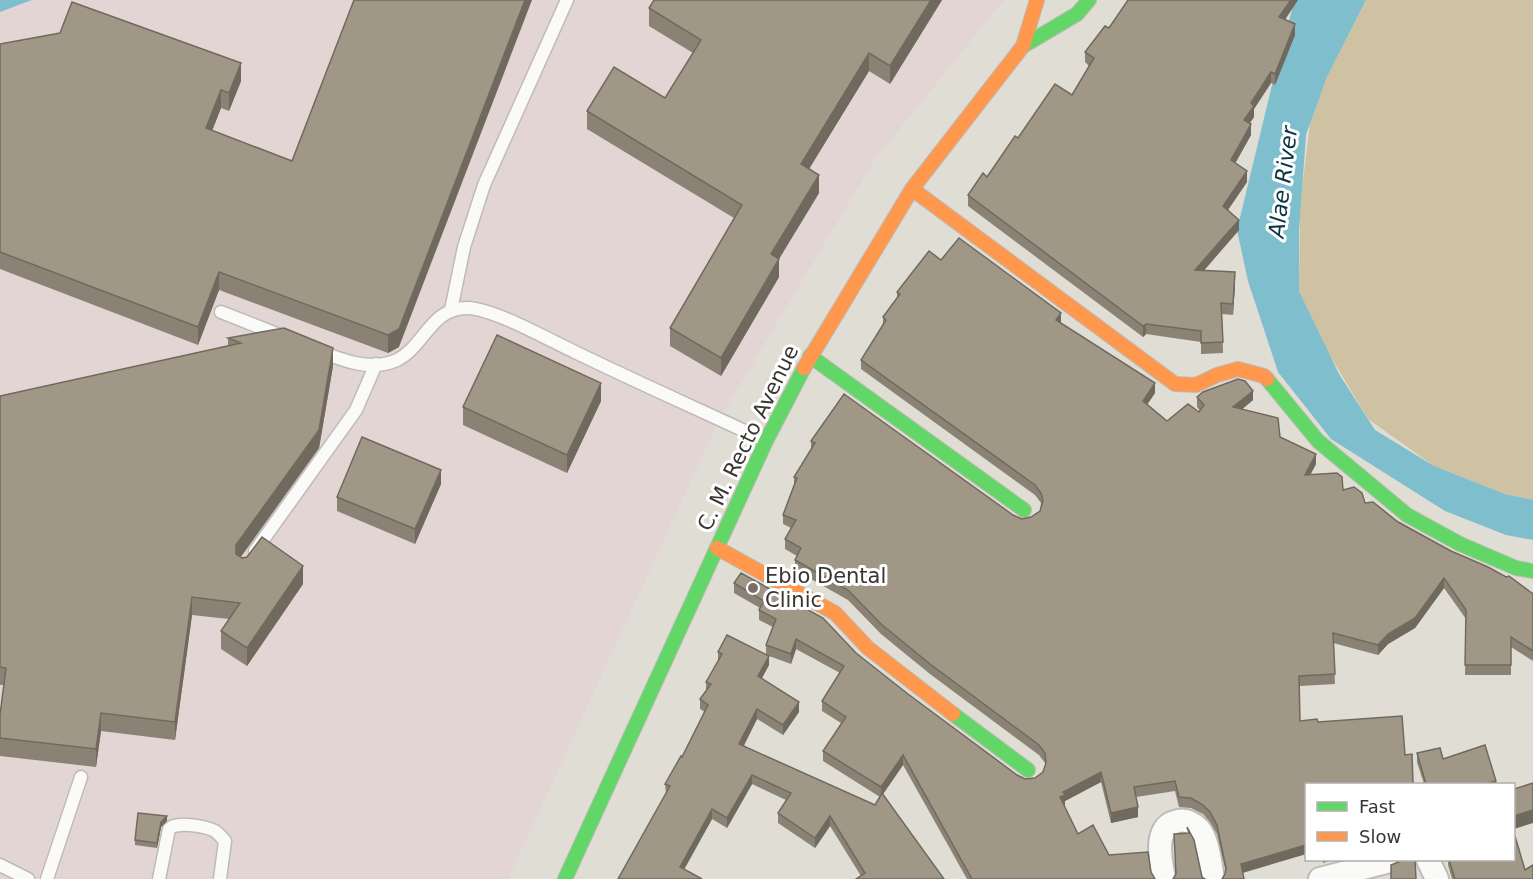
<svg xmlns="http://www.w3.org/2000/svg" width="1533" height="879" font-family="'DejaVu Sans',sans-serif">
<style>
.industrial{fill:#e4d5d5}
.green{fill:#cfc2a3}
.water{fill:#7ebecd}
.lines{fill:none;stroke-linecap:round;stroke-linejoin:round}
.lane-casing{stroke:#bebbb5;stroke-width:15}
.street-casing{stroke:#bebbb5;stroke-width:26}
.fast-casing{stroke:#bebbb5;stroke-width:16}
.slow-casing{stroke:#bebbb5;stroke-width:16}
.lane{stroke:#fafaf9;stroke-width:12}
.street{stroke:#fafaf9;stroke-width:22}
.fast{stroke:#63d668;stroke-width:14}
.slow{stroke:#ff974d;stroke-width:14}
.wall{fill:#8a8274;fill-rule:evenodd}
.shaded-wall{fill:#706a5e}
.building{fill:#a09787;stroke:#706a5e;stroke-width:1.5}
.poi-dot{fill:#73706a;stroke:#fff;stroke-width:2}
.labels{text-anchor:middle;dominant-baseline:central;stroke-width:6;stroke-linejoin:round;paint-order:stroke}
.street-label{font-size:21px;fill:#393631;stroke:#fff}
.poi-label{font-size:21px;fill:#393631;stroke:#fff;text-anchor:start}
.water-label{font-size:22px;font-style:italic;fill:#0a3641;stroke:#fff}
</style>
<rect width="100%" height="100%" fill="#e0ddd5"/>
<polygon class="industrial" points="32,0 1004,0 875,159 718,422 508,879 0,879 0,12"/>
<polygon class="green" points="1366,0 1533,0 1533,500 1505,494 1434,466 1368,419 1329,354 1299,291 1300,205 1310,124 1327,77"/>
<g class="water">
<polygon points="0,0 32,0 0,12"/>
<polygon points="1295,0 1366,0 1327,77 1306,135 1299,231 1299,291 1339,374 1375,430 1434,466 1505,494 1533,500 1533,540 1506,535 1445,511 1331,439 1278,372 1248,281 1237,230 1282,44"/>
</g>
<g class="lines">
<g class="lane-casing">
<g id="lane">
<polyline points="451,310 464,247 484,185 567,0"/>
<polyline points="221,312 282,336"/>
<path d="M317,350C341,360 371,372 397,360C425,346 431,307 468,308C495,309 551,341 577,353C639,383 702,411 764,440"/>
<polyline points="255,551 356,410 376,364"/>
<polyline points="0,865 28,879"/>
<polyline points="47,879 81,777"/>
<path d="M159,879L169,829C175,821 205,826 215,831C218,833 222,838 225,841L220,879"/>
</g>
</g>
<g class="street-casing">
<g id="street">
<polyline points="1428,860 1437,879"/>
<path d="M1164,879C1161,861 1152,826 1178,821C1186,819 1193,823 1199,829C1209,842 1210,863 1213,879"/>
<polyline points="1320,879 1394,860"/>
</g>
</g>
<g class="fast-casing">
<g id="fast">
<polyline points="1023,46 1077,14 1089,0"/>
<polyline points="810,356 1024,510"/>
<polyline points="1267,379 1318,441 1407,515 1460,544 1516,568 1533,571"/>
<polyline points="953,714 1028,770"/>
<polyline points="565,879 766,441 804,368"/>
</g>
</g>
<g class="slow-casing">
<g id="slow">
<polyline points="912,189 1175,384 1196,385 1217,375 1238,369 1264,376 1267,379"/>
<polyline points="804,368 912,189 1023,46 1037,0"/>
<polyline points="717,548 835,613 868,648 953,714"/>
</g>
</g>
<use href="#lane" class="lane"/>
<use href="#street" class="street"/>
<use href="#fast" class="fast"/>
<use href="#slow" class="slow"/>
</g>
<g class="wall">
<polygon points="942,0 890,84 869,71 809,169 819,193 779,259 779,277 721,376 670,346 670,328 734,218 587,129 587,111 665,98 693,53 649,26 649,8"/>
<polygon points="1298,0 1285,20 1295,35 1275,85 1271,83 1254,109 1254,117 1250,123 1251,135 1235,163 1247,182 1228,210 1239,230 1204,270 1235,283 1233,315 1222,314 1223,353 1201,354 1201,342 1146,334 1143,337 968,206 968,195 987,177 1018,138 1072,95 1089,66 1085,62 1085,52 1109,28"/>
<polygon points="0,44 241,81 229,111 221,108 212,131 399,347 388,353 219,290 198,345 0,269"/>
<path d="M941,260L1061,323L1155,393L1147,404L1167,421L1199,412L1200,411L1197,407V397L1253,400L1242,409L1316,464L1310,475L1343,490L1451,551L1533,594V661L1511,647V675H1465L1466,619L1444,588L1415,628L1388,644L1378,655L1333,643L1335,684L1300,686V721L1306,784V854L1243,873H1226L1217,834L1210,822L1203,814L1191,808L1179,807L1175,791L1136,797L1138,817L1111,823L1101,782L1065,801V805H1064L1078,834L1109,855L1151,872L1155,879H967L903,765L883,794L944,879L861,876L830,826L815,848L778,823V813L786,800L752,784L727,828L712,819L684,869L618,879L666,794L665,784L682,757L705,712L700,709V699L706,691V682L718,661V652L766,654V645L773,627L759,620V610L760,608L734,593V583L856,653L908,694L1017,775L1025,779L1035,778L1043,772L1046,765L1045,763L1039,755L930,674L881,634L848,600L795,570V560L797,556L785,549V539L791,528L783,524V515L794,484V477L811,449V441L1022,519L1031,517L1040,511L1041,503L1035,495L861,369V360L883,326V317L897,298V292ZM796,649L840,673L822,701V711L841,723L823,751V761L880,797L875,805L744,746L757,719L783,735L799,712L762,678L769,665V656L791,664Z"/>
<polygon points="228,338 333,366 319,448 241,557 303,584 247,666 221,649 221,631 229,619 192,615 175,740 101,731 96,767 0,756 0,715 4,685 0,685 0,396 228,346"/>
<polygon points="601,401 567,473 463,425 463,407"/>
<polygon points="441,484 415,544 337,511 337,497"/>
<polygon points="1417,753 1443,759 1496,784 1424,784 1417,762"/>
<polygon points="167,821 161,827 157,848 135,845 135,840"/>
<polygon points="1448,860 1514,860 1525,870 1533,879 1452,879 1448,865"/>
</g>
<g class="shaded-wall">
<polygon points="525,0 532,0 399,347 388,353 388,335"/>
<polygon points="931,0 942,0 890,84 890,66"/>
<polygon points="1291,0 1298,0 1279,28 1279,17"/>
<polygon points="1295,24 1295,35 1275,85 1275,74"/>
<polygon points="869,53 869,71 801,182 801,164"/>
<polygon points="241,63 241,81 229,111 229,93"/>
<polygon points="1271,72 1271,83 1254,109 1254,117 1244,131 1244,120 1251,103"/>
<polygon points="221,90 221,108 206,146 206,128"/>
<polygon points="1251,124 1251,135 1231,171 1231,160"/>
<polygon points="1247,171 1247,182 1223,217 1223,206"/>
<polygon points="819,175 819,193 771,272 771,254"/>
<polygon points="1239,220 1239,230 1195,281 1195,270"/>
<polygon points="779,259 779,277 721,376 721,358"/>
<polygon points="219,272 219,290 198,345 198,327"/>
<polygon points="1235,272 1235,283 1233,315 1233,304"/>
<polygon points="1061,313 1061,323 1056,330 1056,320"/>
<polygon points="1146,324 1146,334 1143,337 1143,326"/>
<polygon points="333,348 333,366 319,448 236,563 236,572 236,545"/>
<polygon points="601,383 601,401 567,473 567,455"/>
<polygon points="1155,383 1155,393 1143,411 1143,401"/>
<polygon points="1253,391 1253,400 1233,417 1233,407"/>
<polygon points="1316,454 1316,464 1305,485 1305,475"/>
<polygon points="441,470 441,484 415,544 415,529"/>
<polygon points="303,566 303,584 247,666 247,648"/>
<polygon points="1444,578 1444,588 1415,628 1388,644 1378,655 1378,645 1388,634"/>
<polygon points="192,597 192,615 175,740 175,722"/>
<polygon points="796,639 796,649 791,664 791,654"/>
<polygon points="769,656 769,665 758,685 758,676"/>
<polygon points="799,702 799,712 783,735 783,725"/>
<polygon points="757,709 757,719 739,754 739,744"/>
<polygon points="101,713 101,731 96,767 96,749"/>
<polygon points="903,755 903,765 881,797 881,787"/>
<polygon points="1101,772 1101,782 1065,801 1065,805 1060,807 1060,797 1063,792"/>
<polygon points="752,775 752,784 727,828 727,818"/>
<polygon points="1496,781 1496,784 1484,784"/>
<polygon points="1138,807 1138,817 1111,823 1111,813"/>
<polygon points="712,809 712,819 680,877 680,867"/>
<polygon points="1533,810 1533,823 1514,829 1514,816"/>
<polygon points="167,816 167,821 161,827 157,848 157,843 161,822"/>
<polygon points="830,816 830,826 815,848 815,838"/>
<polygon points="1306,845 1306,854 1241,873 1241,864"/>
<polygon points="1323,860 1331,860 1323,863"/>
</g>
<g class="building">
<polygon points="354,0 525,0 399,329 388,335 219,272 198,327 0,252 0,44 60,33 72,2 241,63 229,93 221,90 206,128 292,161"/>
<polygon points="654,0 931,0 890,66 869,53 801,164 819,175 771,254 779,259 721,358 670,328 742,205 587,111 614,67 665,98 701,40 649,8"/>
<polygon points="1128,0 1291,0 1279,17 1295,24 1275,74 1271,72 1251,103 1254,106 1244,120 1251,124 1231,160 1247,171 1223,206 1239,220 1195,270 1235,272 1233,304 1221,303 1223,342 1201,343 1201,331 1146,324 1143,326 968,195 983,173 987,177 1015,136 1018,138 1055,84 1072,95 1094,58 1085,52 1105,26 1109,28"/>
<polygon points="959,238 1061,313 1056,320 1155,383 1143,401 1167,421 1188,404 1199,412 1204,405 1197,397 1203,392 1238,379 1245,381 1253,391 1233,407 1278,418 1280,437 1316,454 1305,475 1337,473 1342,477 1343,490 1354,487 1362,493 1365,503 1373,502 1398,522 1451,551 1488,567 1506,577 1509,576 1533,594 1533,651 1511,637 1511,665 1465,665 1466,610 1444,578 1415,618 1388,634 1378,645 1333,633 1335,674 1299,676 1300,721 1317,719 1318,722 1402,716 1405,755 1412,754 1413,784 1306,784 1306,845 1241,864 1244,879 1222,879 1225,874 1226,868 1217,825 1210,812 1203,805 1191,798 1179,797 1175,781 1134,787 1138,807 1111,813 1101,772 1063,792 1065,795 1060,797 1078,834 1093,825 1109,855 1148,852 1151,872 1155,879 972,879 903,755 881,787 823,751 846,717 822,701 844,666 796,639 791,654 766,645 776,619 759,610 764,601 734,583 741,573 823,618 856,653 908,694 1017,775 1025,779 1035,778 1043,772 1046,763 1045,753 1039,745 930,664 881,624 848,590 795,560 801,548 785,539 796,520 783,515 797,478 794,477 815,443 811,441 844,394 1013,515 1022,519 1031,517 1040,511 1043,501 1041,493 1035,485 861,360 886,320 883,317 900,294 897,292 929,251 941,260"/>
<polygon points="284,328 333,348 319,430 236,545 236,554 242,558 247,557 262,537 303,566 247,648 221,631 240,603 192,597 175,722 101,713 96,749 0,738 0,715 6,668 0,667 0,396 241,343 228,338"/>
<polygon points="497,335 601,383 567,455 463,407"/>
<polygon points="362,437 441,470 415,529 337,497"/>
<polygon points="727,635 769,656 758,676 799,702 783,725 757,709 739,744 875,805 882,793 944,879 856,879 865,873 830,816 815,838 778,813 791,793 752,775 727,818 712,809 680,867 702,879 618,879 670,786 665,784 681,756 682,757 708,705 700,699 711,684 706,682 722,654 718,652"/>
<polygon points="1485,745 1496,781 1484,784 1426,784 1417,753 1440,748 1443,759"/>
<polygon points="1533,783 1533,810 1514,816 1514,789"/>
<polygon points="138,813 167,816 161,822 157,843 135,840"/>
<polygon points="1187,827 1194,840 1202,877 1205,879 1173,879 1176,874 1174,834 1189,833"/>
<polygon points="1514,836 1515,836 1525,870 1533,865 1533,879 1455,879 1449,860 1514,860"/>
<polygon points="1403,860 1415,860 1416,879 1391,879 1391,865"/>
</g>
<circle class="poi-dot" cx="753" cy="588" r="6"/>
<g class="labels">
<g class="street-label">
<text transform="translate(748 438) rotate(-64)">C. M. Recto Avenue</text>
</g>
<g class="poi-label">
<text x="765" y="576">Ebio Dental<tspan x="765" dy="24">Clinic</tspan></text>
</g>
<g class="water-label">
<text transform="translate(1283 182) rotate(-83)">Alae River</text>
</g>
</g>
<rect x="1305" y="783" width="210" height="78" fill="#ffffff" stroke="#b0afad" stroke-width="1.5"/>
<rect x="1317" y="802" width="30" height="9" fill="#63d668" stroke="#b0afad" stroke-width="1.5"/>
<text x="1359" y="813" font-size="18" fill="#393631">Fast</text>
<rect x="1317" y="832" width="30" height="9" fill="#ff974d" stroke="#b0afad" stroke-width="1.5"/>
<text x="1359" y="843" font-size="18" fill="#393631">Slow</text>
</svg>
